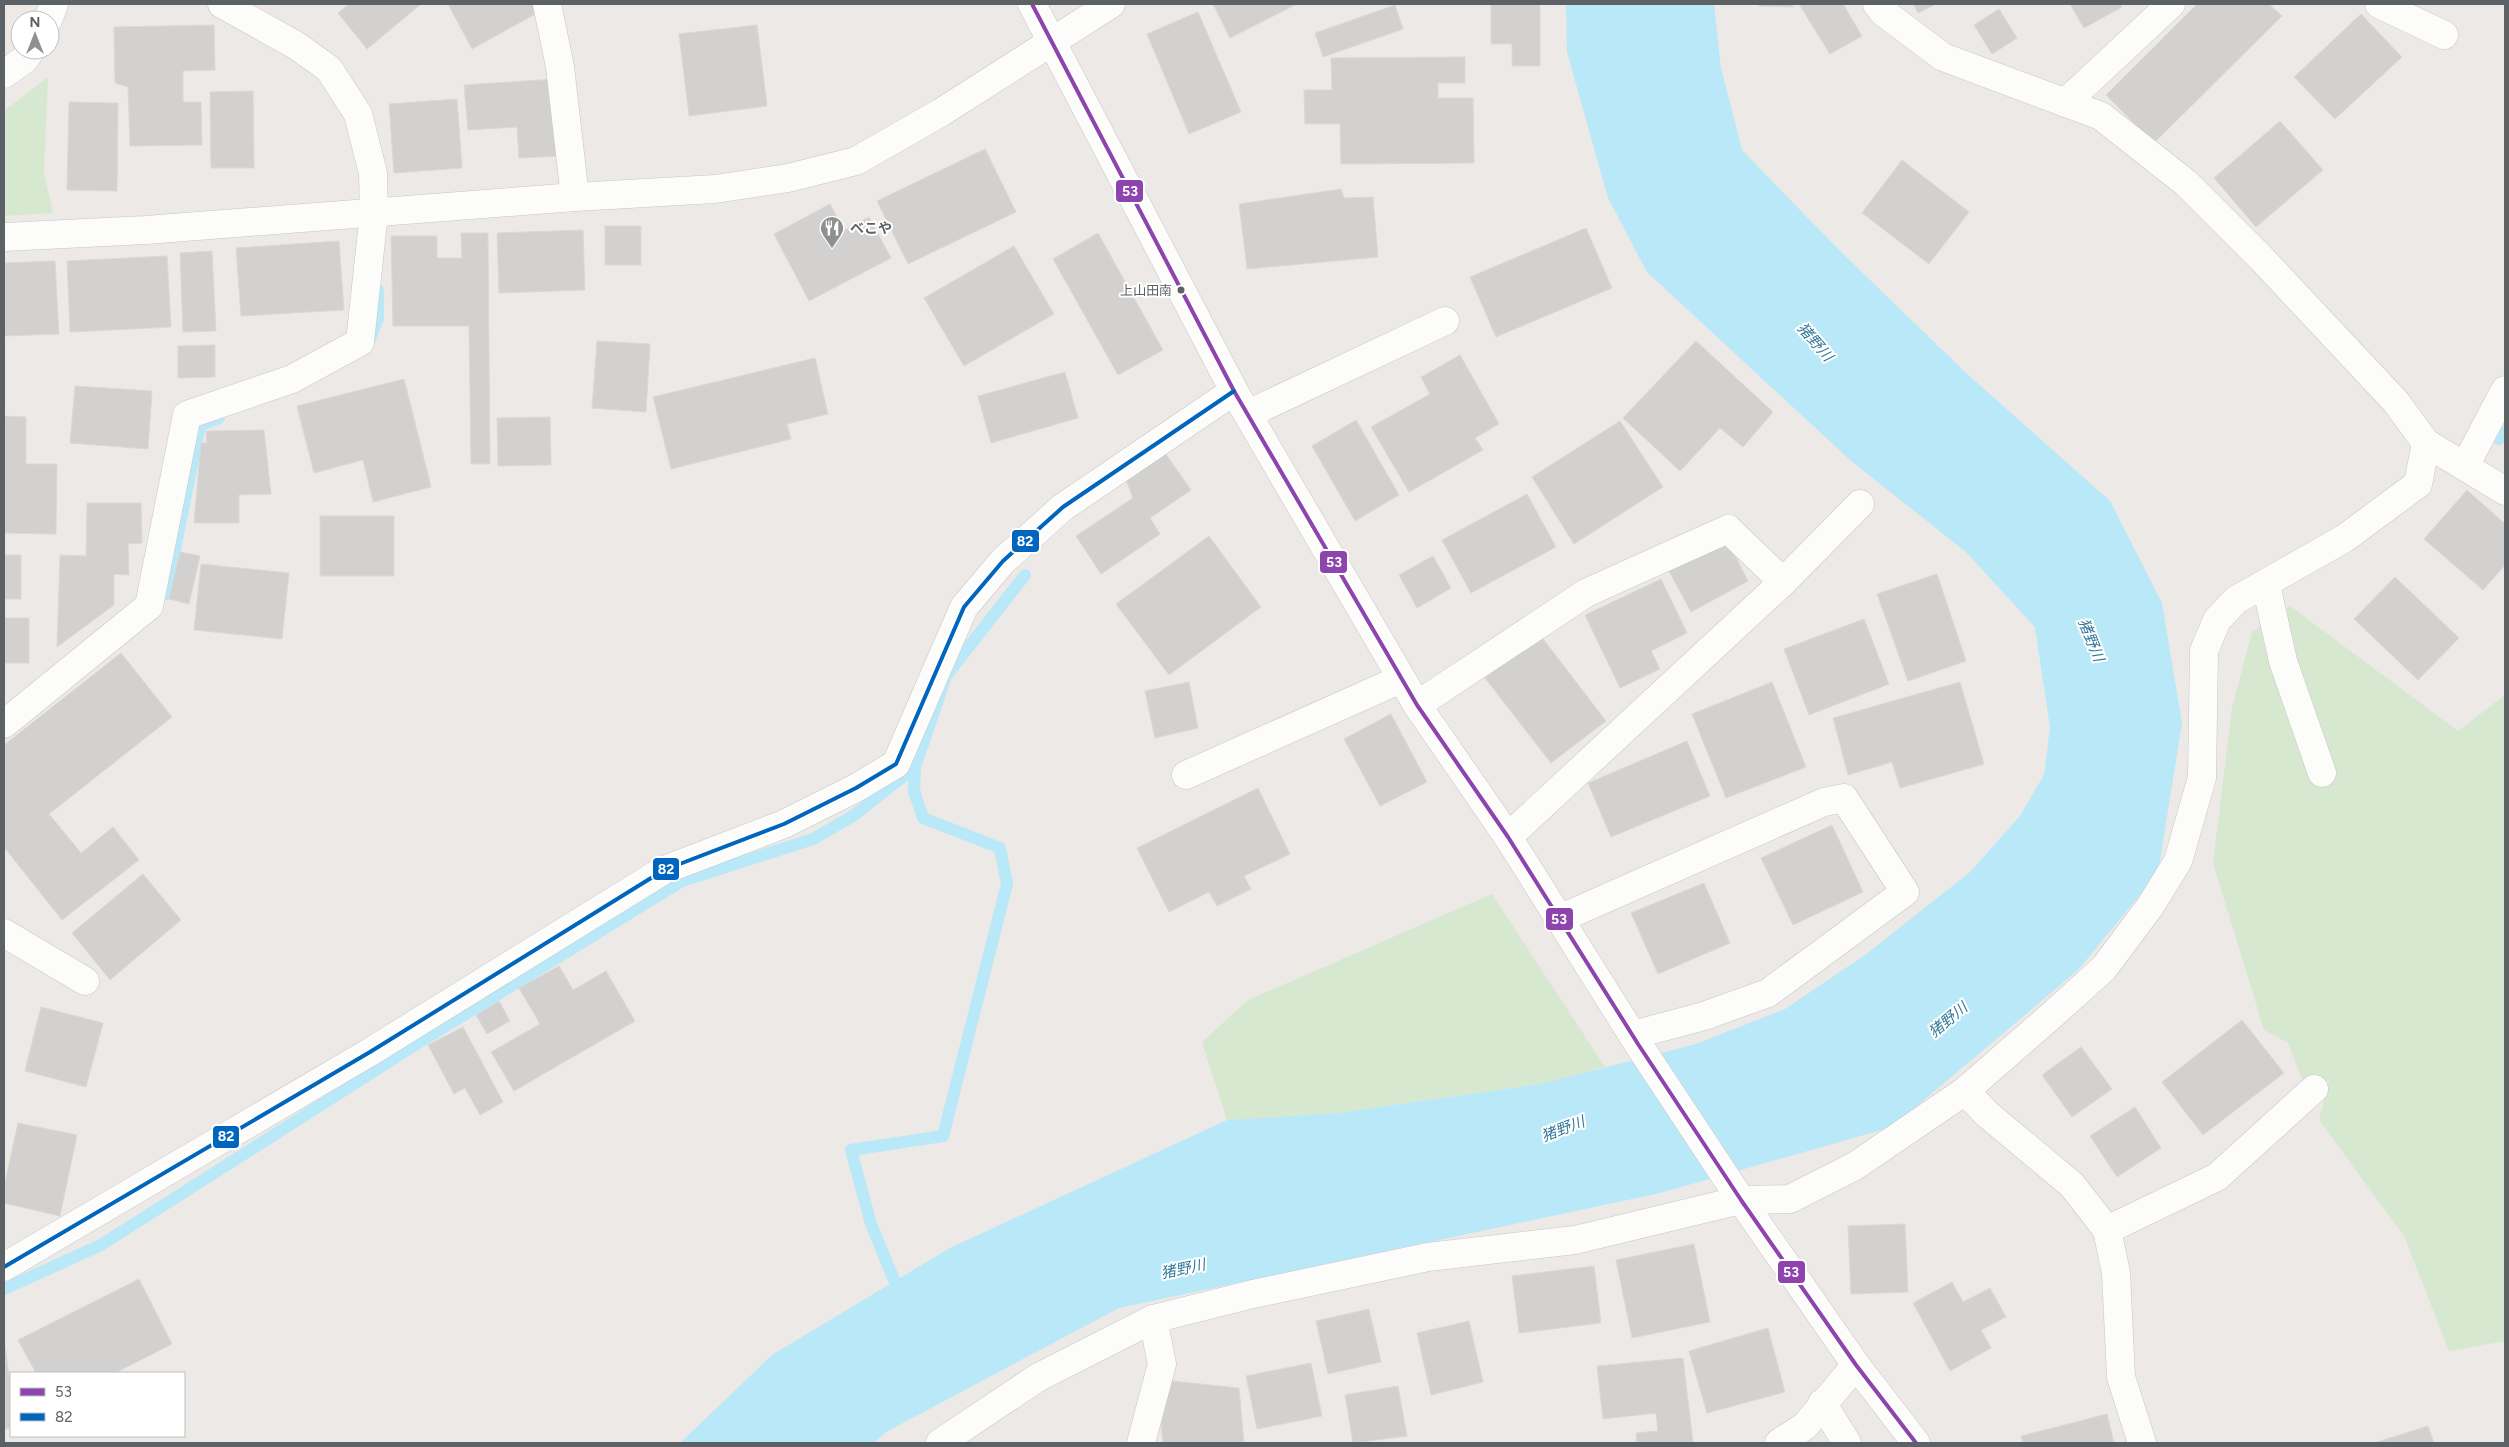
<svg xmlns="http://www.w3.org/2000/svg" width="2509" height="1447" font-family="Figtree,'Noto Sans JP',sans-serif">
<style>
.green{fill:#d7e8d1}
.water{fill:#b9e8f8}
.lines{fill:none;stroke-linecap:round;stroke-linejoin:round}
.stream{stroke:#b9e8f8;stroke-width:12}
.building{fill:#d3d1d0;stroke:#dcd8d5}
.minor-casing{stroke:#c7c7c7;stroke-width:29}
.minor{stroke:#fcfcfb;stroke-width:28}
.bus-1-casing{stroke:#fff;stroke-width:8}
.bus-2-casing{stroke:#fff;stroke-width:8}
.bus-1{stroke:#8e44ad;stroke-width:4}
.bus-2{stroke:#0065bd;stroke-width:4}
.bus-dot{fill:#5b6164;stroke:#fff;stroke-width:2}
.labels{text-anchor:middle;dominant-baseline:central;stroke-width:4;stroke-linejoin:round;paint-order:stroke}
.bus-label{font-size:13px;fill:#5b6164;stroke:#fff;text-anchor:end}
.poi-label{font-size:14px;font-weight:bold;fill:#5b6164;stroke:#fff;text-anchor:start}
.water-label{font-size:15px;font-style:italic;fill:#34799a;stroke:#fff}
.line-badge{stroke:#fff;stroke-width:2}
.badge-label{font-size:14px;text-anchor:middle;font-weight:bold;fill:#fff}
</style>
<rect width="100%" height="100%" fill="#ece9e6"/>
<g class="green">
<polygon points="48,77 44,173 53,213 4,216 4,111"/>
<polygon points="2290,606 2458,731 2505,695 2505,1341 2449,1351 2404,1236 2319,1120 2329,1081 2303,1081 2288,1043 2264,1030 2213,863 2232,708 2252,632"/>
<polygon points="1492,894 1605,1067 1541,1084 1338,1113 1227,1120 1202,1042 1248,1000"/>
</g>
<polygon class="water" points="1566,4 1714,4 1721,68 1742,150 1838,249 1965,372 2110,501 2162,603 2182,723 2158,873 2078,970 1892,1127 1660,1193 1119,1308 886,1432 874,1443 680,1443 772,1355 950,1248 1227,1120 1338,1113 1541,1084 1696,1044 1785,1009 1865,955 1969,873 2020,816 2044,775 2050,727 2035,627 1966,552 1850,460 1647,272 1608,198 1567,52"/>
<g class="lines">
<g class="stream">
<polyline points="370,339 378,318 378,290"/>
<polyline points="2499,439 2505,432"/>
<polyline points="166,594 200,425 219,418"/>
<polyline points="4,1289 101,1245 415,1045 682,881 813,839 853,816 915,767"/>
<polyline points="901,1297 871,1224 851,1150 943,1136 1007,884 1000,848 923,818 914,791 915,767 946,676 1025,575"/>
</g>
</g>
<g class="building">
<polygon points="349,4 421,4 367,49 338,13"/>
<polygon points="448,4 534,4 539,12 472,49"/>
<polygon points="1213,4 1297,4 1230,38"/>
<polygon points="1491,4 1540,4 1540,66 1512,66 1512,44 1491,44"/>
<polygon points="1759,4 1793,4 1793,7 1759,6"/>
<polygon points="1799,4 1843,4 1862,36 1830,54"/>
<polygon points="1913,4 1936,4 1918,13"/>
<polygon points="2070,4 2120,4 2122,7 2084,28"/>
<polygon points="2197,4 2269,4 2282,16 2154,143 2106,95"/>
<polygon points="1395,5 1403,29 1323,57 1315,33"/>
<polygon points="1999,9 2017,38 1992,54 1974,25"/>
<polygon points="1198,12 1241,112 1189,134 1147,34"/>
<polygon points="2361,14 2402,57 2335,119 2294,77"/>
<polygon points="214,25 215,70 183,71 183,102 201,102 202,145 130,146 128,87 115,83 114,27"/>
<polygon points="757,25 767,106 689,116 679,34"/>
<polygon points="1465,57 1465,83 1438,83 1438,98 1473,98 1474,163 1341,164 1340,124 1305,124 1304,90 1332,90 1331,58"/>
<polygon points="556,79 561,156 519,158 517,127 468,130 464,85"/>
<polygon points="253,91 254,168 211,168 210,92"/>
<polygon points="457,99 462,168 394,173 389,104"/>
<polygon points="69,102 118,103 117,191 67,190"/>
<polygon points="2280,121 2323,170 2256,227 2214,178"/>
<polygon points="985,149 1016,212 908,264 877,201"/>
<polygon points="1902,160 1969,212 1929,264 1862,213"/>
<polygon points="1341,189 1344,198 1373,197 1378,257 1247,269 1239,204"/>
<polygon points="830,204 844,230 869,217 891,258 809,301 774,234"/>
<rect x="605" y="226" width="36" height="39"/>
<polygon points="1586,228 1612,288 1496,337 1470,277"/>
<polygon points="583,230 585,290 499,293 497,233"/>
<polygon points="461,233 488,233 490,464 471,464 469,326 393,326 391,236 437,236 437,258 462,258"/>
<polygon points="1098,233 1163,350 1118,375 1053,259"/>
<polygon points="339,241 344,310 241,316 236,248"/>
<polygon points="1014,246 1054,314 964,366 924,298"/>
<polygon points="212,251 216,331 183,332 180,253"/>
<polygon points="167,256 171,327 70,332 67,261"/>
<polygon points="55,261 59,334 4,336 4,263"/>
<polygon points="597,341 650,344 646,412 592,408"/>
<polygon points="1696,341 1773,412 1743,447 1720,428 1680,471 1623,418"/>
<polygon points="215,345 215,377 178,378 178,346"/>
<polygon points="1460,355 1499,424 1475,438 1483,450 1409,492 1371,427 1430,394 1421,377"/>
<polygon points="815,358 828,414 787,424 791,439 671,469 653,397"/>
<polygon points="1065,372 1078,418 991,443 978,396"/>
<polygon points="404,379 431,487 373,502 363,460 314,473 297,406"/>
<polygon points="75,386 152,391 148,449 70,443"/>
<polygon points="4,416 26,417 26,464 57,464 56,534 4,533"/>
<polygon points="550,417 551,465 498,466 497,418"/>
<polygon points="1356,420 1399,495 1355,521 1312,446"/>
<polygon points="1620,421 1663,487 1574,544 1532,477"/>
<polygon points="264,430 271,494 239,495 239,523 194,523 201,443 207,443 206,431"/>
<polygon points="1165,453 1191,490 1150,518 1160,534 1101,574 1076,536 1133,498 1126,480"/>
<polygon points="2467,490 2505,524 2505,565 2483,590 2424,539"/>
<polygon points="1527,494 1556,547 1471,593 1442,540"/>
<polygon points="87,503 141,503 142,543 128,544 129,575 114,574 114,605 57,647 60,555 86,556"/>
<rect x="320" y="516" width="74" height="60"/>
<polygon points="1209,536 1261,607 1169,675 1116,604"/>
<polygon points="1727,540 1748,581 1691,612 1669,571"/>
<polygon points="180,552 200,556 189,604 169,599"/>
<rect x="4" y="555" width="17" height="44"/>
<polygon points="1433,556 1451,588 1417,608 1399,575"/>
<polygon points="201,564 289,573 282,639 194,630"/>
<polygon points="1937,574 1966,661 1908,681 1877,594"/>
<polygon points="2395,577 2459,638 2418,680 2354,619"/>
<polygon points="1661,579 1687,633 1651,651 1660,669 1620,688 1585,615"/>
<rect x="4" y="618" width="25" height="45"/>
<polygon points="1864,619 1889,684 1809,715 1784,649"/>
<polygon points="1540,635 1606,721 1551,763 1485,678"/>
<polygon points="121,653 172,717 49,814 81,853 113,827 139,860 62,920 4,847 4,745"/>
<polygon points="1189,682 1198,728 1155,738 1145,691"/>
<polygon points="1772,682 1806,767 1726,798 1692,714"/>
<polygon points="1960,682 1984,764 1900,788 1892,762 1848,775 1833,718"/>
<polygon points="1391,714 1427,782 1380,806 1344,739"/>
<polygon points="1687,741 1710,796 1611,837 1588,783"/>
<polygon points="1258,788 1290,854 1244,876 1251,889 1217,906 1209,892 1169,912 1137,848"/>
<polygon points="1832,825 1863,892 1793,925 1761,858"/>
<polygon points="143,874 181,920 110,980 72,933"/>
<polygon points="1704,883 1730,943 1658,974 1631,913"/>
<polygon points="559,966 573,990 606,971 635,1021 514,1091 491,1052 540,1024 519,988"/>
<polygon points="499,1001 510,1021 487,1034 476,1015"/>
<polygon points="41,1007 103,1023 86,1087 25,1071"/>
<polygon points="2242,1020 2284,1073 2203,1135 2162,1082"/>
<polygon points="463,1027 503,1102 480,1115 465,1088 454,1094 428,1045"/>
<polygon points="2081,1047 2112,1089 2072,1117 2042,1075"/>
<polygon points="2135,1107 2161,1148 2117,1177 2090,1136"/>
<polygon points="18,1123 77,1135 60,1216 4,1203 4,1187"/>
<polygon points="1905,1224 1908,1292 1851,1294 1848,1226"/>
<polygon points="1694,1244 1710,1322 1632,1338 1616,1260"/>
<polygon points="1594,1266 1601,1323 1519,1333 1512,1276"/>
<polygon points="139,1279 172,1344 115,1373 36,1373 18,1340"/>
<polygon points="1952,1282 1963,1302 1990,1288 2006,1317 1981,1330 1991,1348 1950,1371 1913,1303"/>
<polygon points="1369,1309 1381,1362 1328,1374 1316,1321"/>
<polygon points="1469,1321 1483,1382 1431,1395 1417,1333"/>
<polygon points="1768,1328 1785,1392 1707,1413 1689,1351"/>
<polygon points="4,1339 11,1390 11,1428 4,1429"/>
<polygon points="1683,1358 1693,1443 1637,1443 1636,1433 1658,1431 1656,1413 1603,1419 1597,1366"/>
<polygon points="1311,1363 1322,1416 1257,1429 1246,1376"/>
<polygon points="1172,1381 1239,1388 1244,1443 1163,1443 1160,1415"/>
<polygon points="1398,1386 1407,1436 1353,1443 1345,1395"/>
<polygon points="2107,1414 2114,1443 2023,1443 2021,1436"/>
<polygon points="2428,1426 2434,1443 2374,1443"/>
</g>
<g class="lines">
<g class="minor-casing">
<g id="minor">
<polyline points="547,4 560,67 575,197"/>
<polyline points="1032,4 1234,391 1417,705 1508,837 1638,1044 1741,1200 1856,1365 1916,1443"/>
<polyline points="1877,4 1883,12 1943,57 2101,116 2186,183 2262,259 2396,402 2426,443 2505,491"/>
<polyline points="2379,4 2444,35"/>
<polyline points="48,20 54,4"/>
<polyline points="4,74 25,59 31,50"/>
<polyline points="2065,103 2171,4"/>
<polyline points="4,237 146,230 575,197 715,189 788,178 856,161 940,113 1111,4"/>
<polyline points="1248,414 1445,321"/>
<polyline points="2465,466 2505,390"/>
<polyline points="2266,585 2283,661 2322,773"/>
<polyline points="1417,705 1586,593 1728,529 1783,582"/>
<polyline points="4,724 149,606 187,415 292,379 360,342 374,213 373,173 358,114 329,69 297,46 222,4"/>
<polyline points="1186,775 1401,679"/>
<polyline points="1508,837 1783,582 1860,504"/>
<polyline points="1559,919 1824,802 1844,798 1905,892 1768,993 1704,1016 1633,1035"/>
<polyline points="4,933 85,981"/>
<polyline points="1965,1091 1987,1114 2072,1185 2107,1230 2116,1273 2121,1377 2142,1443"/>
<polyline points="2107,1230 2217,1177 2314,1089"/>
<polyline points="4,1267 370,1052 664,870 784,824 856,788 896,764 964,607 1003,561 1063,507 1234,391"/>
<polyline points="1822,1403 1847,1443"/>
<polyline points="940,1443 1037,1378 1153,1319 1253,1294 1428,1257 1575,1240 1741,1200 1790,1199 1855,1166 1965,1091 2052,1015 2104,968 2151,905 2178,861 2202,778 2204,651 2217,620 2236,600 2345,538 2418,484 2426,443"/>
<polyline points="1141,1443 1162,1364 1153,1319"/>
<polyline points="1779,1443 1805,1426 1856,1365"/>
</g>
</g>
<use href="#minor" class="minor"/>
<g class="bus-1-casing">
<polyline id="bus-1" points="1032,4 1234,391 1417,705 1508,837 1638,1044 1741,1200 1856,1365 1916,1443"/>
</g>
<g class="bus-2-casing">
<polyline id="bus-2" points="4,1267 370,1052 664,870 784,824 856,788 896,764 964,607 1003,561 1063,507 1234,391"/>
</g>
<use href="#bus-1" class="bus-1"/>
<use href="#bus-2" class="bus-2"/>
</g>
<defs>
<g id="restaurant-pin" transform="scale(1.25)"><path d="M0 17L-7.5 6A9.5 9.5 0 1 1 7.5 6Z" fill="#8e9192" stroke="#fff"/><path d="M-5-6h1v4h1v-4h1v4h1v-4h1v5L-1.5 .5V6h-2V.5L-5-1ZM5-6V6H3V1.5H1.5Q1.5-4 5-6Z" fill="#fff"/></g>
</defs>
<g fill-rule="evenodd">
<use href="#restaurant-pin" x="832" y="228"/>
</g>
<circle class="bus-dot" cx="1181" cy="290" r="4.5"/>
<g class="labels">
<g class="bus-label">
<text x="1172" y="290">上山田南</text>
</g>
<g class="poi-label">
<text x="850" y="228">べこや</text>
</g>
<g class="water-label">
<text transform="translate(1815 342) rotate(49)">猪野川</text>
<text transform="translate(2091 640) rotate(68)">猪野川</text>
<text transform="translate(1948 1020) rotate(-40)">猪野川</text>
<text transform="translate(1563 1129) rotate(-21)">猪野川</text>
<text transform="translate(1183 1269) rotate(-12)">猪野川</text>
</g>
</g>
<g class="line-badge">
<rect x="1115" y="179" width="29" height="24" rx="5" fill="#8e44ad"/>
<rect x="1011" y="529" width="29" height="24" rx="5" fill="#0065bd"/>
<rect x="1319" y="550" width="29" height="24" rx="5" fill="#8e44ad"/>
<rect x="652" y="857" width="28" height="24" rx="5" fill="#0065bd"/>
<rect x="1545" y="907" width="29" height="24" rx="5" fill="#8e44ad"/>
<rect x="212" y="1125" width="28" height="24" rx="5" fill="#0065bd"/>
<rect x="1777" y="1260" width="29" height="24" rx="5" fill="#8e44ad"/>
</g>
<g class="badge-label">
<text x="1130" y="196">53</text>
<text x="1025" y="546">82</text>
<text x="1334" y="567">53</text>
<text x="666" y="874">82</text>
<text x="1559" y="924">53</text>
<text x="226" y="1141">82</text>
<text x="1791" y="1277">53</text>
</g>
<rect width="2509" height="1447" fill="none" stroke="#5b6164" stroke-width="10"/>
<rect x="10" y="1372" width="175" height="65" fill="#ffffff" stroke="#bdc0c1"/>
<rect x="20" y="1388" width="25" height="8" fill="#8e44ad" stroke="#bdc0c1"/>
<text x="55" y="1397" font-size="15" fill="#5b6164">53</text>
<rect x="20" y="1413" width="25" height="8" fill="#0065bd" stroke="#bdc0c1"/>
<text x="55" y="1422" font-size="15" fill="#5b6164">82</text>
<g transform="translate(35 35)"><circle r="24" fill="#ffffff" stroke="#bdc0c1"/>
<path d="M0-4L9 19L0 12L-9 19Z" fill="#8e9192"/>
<text y="-8" font-size="14" font-weight="bold" text-anchor="middle" fill="#5b6164">N</text>
</g>
</svg>
